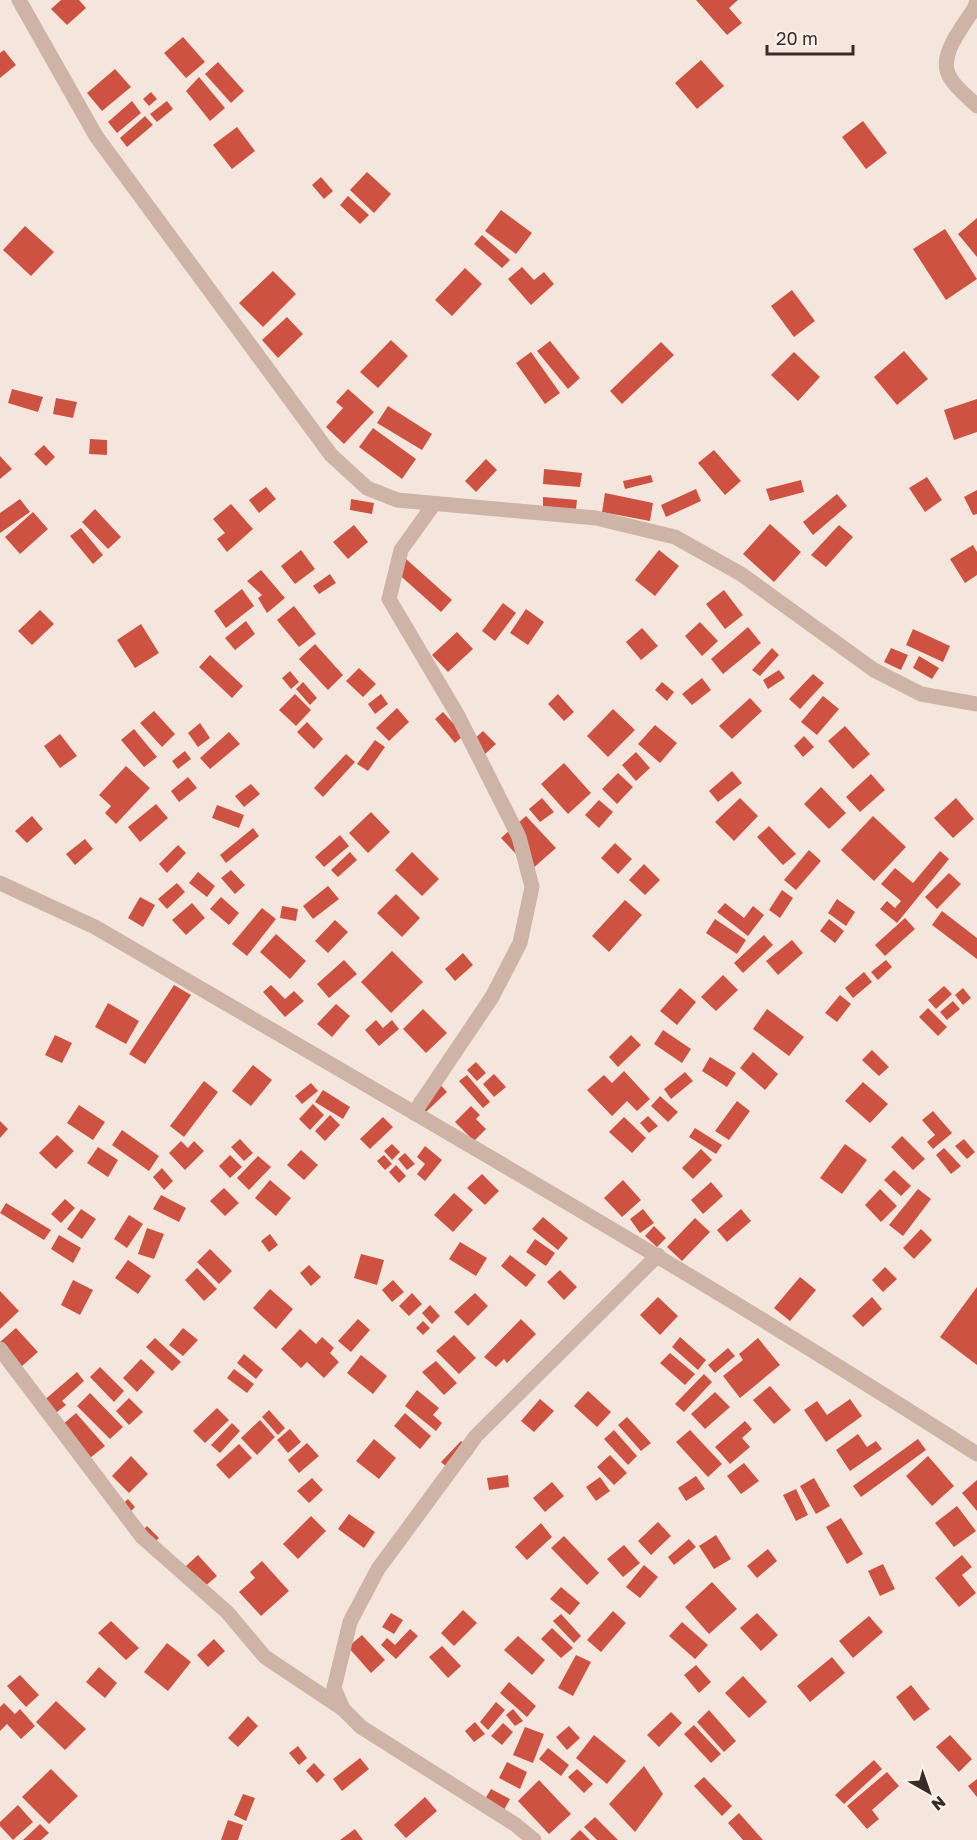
<svg xmlns="http://www.w3.org/2000/svg" width="977" height="1840" font-family="'Golos Text',sans-serif">
<style>
.building{fill:#cd5241}
.lines{fill:none;stroke-linecap:round;stroke-linejoin:round}
.street{stroke:#cdb4a7;stroke-width:15}
</style>
<rect width="100%" height="100%" fill="#f4e6dc"/>
<g class="building">
<polygon points="61,0 79,0 86,8 67,25 51,9"/>
<polygon points="696,0 738,0 729,8 742,23 727,35"/>
<polygon points="183,37 205,62 186,78 164,53"/>
<polygon points="4,50 16,65 0,78 0,53"/>
<polygon points="701,60 724,86 697,109 675,83"/>
<polygon points="218,62 244,91 231,103 205,74"/>
<polygon points="115,69 131,87 102,111 87,93"/>
<polygon points="199,77 225,108 210,121 186,91"/>
<polygon points="151,92 157,99 149,106 143,99"/>
<polygon points="132,101 141,113 117,133 108,122"/>
<polygon points="167,101 173,109 157,122 150,114"/>
<polygon points="145,116 153,125 127,147 120,138"/>
<polygon points="863,121 887,153 866,169 842,137"/>
<polygon points="237,127 255,151 232,169 213,145"/>
<polygon points="367,172 391,194 374,213 350,190"/>
<polygon points="321,177 333,191 324,199 312,185"/>
<polygon points="348,196 369,215 360,224 340,205"/>
<polygon points="501,210 532,233 516,254 485,231"/>
<polygon points="977,218 977,257 958,234"/>
<polygon points="25,226 54,252 31,276 3,250"/>
<polygon points="945,229 977,279 946,300 913,249"/>
<polygon points="482,235 510,260 502,268 474,244"/>
<polygon points="522,267 534,280 544,272 554,284 531,305 508,279"/>
<polygon points="465,268 482,284 452,316 435,300"/>
<polygon points="273,271 296,294 263,327 239,303"/>
<polygon points="792,290 815,321 794,337 771,306"/>
<polygon points="287,317 303,334 278,358 262,340"/>
<polygon points="391,340 408,356 378,388 360,372"/>
<polygon points="550,341 580,378 568,389 537,351"/>
<polygon points="661,342 674,355 622,404 610,391"/>
<polygon points="904,351 928,379 897,405 874,377"/>
<polygon points="531,352 560,393 545,404 516,363"/>
<polygon points="794,352 820,377 798,401 771,375"/>
<polygon points="12,389 43,397 38,412 8,403"/>
<polygon points="348,389 374,412 344,444 326,427 343,408 336,402"/>
<polygon points="56,398 77,402 73,418 53,414"/>
<polygon points="977,399 977,432 954,440 944,410"/>
<polygon points="388,406 432,434 422,450 377,423"/>
<polygon points="373,428 416,459 402,479 359,447"/>
<polygon points="90,439 107,440 107,455 89,454"/>
<polygon points="44,445 55,457 46,466 34,454"/>
<polygon points="714,450 741,481 725,495 698,463"/>
<polygon points="0,456 12,469 0,479"/>
<polygon points="486,459 497,470 476,492 465,481"/>
<polygon points="544,469 582,473 580,487 543,484"/>
<polygon points="651,475 653,482 625,489 623,481"/>
<polygon points="927,477 942,500 925,512 909,488"/>
<polygon points="801,480 804,492 770,501 766,489"/>
<polygon points="266,487 276,499 259,513 249,500"/>
<polygon points="696,489 701,501 666,517 661,505"/>
<polygon points="977,490 977,514 973,515 964,497"/>
<polygon points="605,493 653,503 650,521 602,512"/>
<polygon points="837,494 847,506 813,535 803,522"/>
<polygon points="543,497 577,500 576,509 543,507"/>
<polygon points="20,499 30,512 0,533 0,513"/>
<polygon points="351,499 374,503 372,514 350,510"/>
<polygon points="231,504 253,529 227,552 217,539 225,533 213,519"/>
<polygon points="95,509 121,537 108,549 82,522"/>
<polygon points="33,512 48,529 20,554 5,537"/>
<polygon points="770,524 801,552 774,582 743,554"/>
<polygon points="354,525 368,542 348,559 333,542"/>
<polygon points="839,525 853,537 826,567 811,555"/>
<polygon points="81,528 103,555 93,564 70,536"/>
<polygon points="973,545 977,552 977,575 965,583 950,559"/>
<polygon points="301,550 315,569 295,584 281,566"/>
<polygon points="659,550 679,566 655,596 635,580"/>
<polygon points="406,559 452,600 441,612 395,571"/>
<polygon points="261,570 285,598 267,613 258,598 262,595 247,581"/>
<polygon points="330,574 336,583 319,594 313,586"/>
<polygon points="242,589 254,606 226,628 214,611"/>
<polygon points="724,590 743,615 725,629 706,604"/>
<polygon points="503,603 516,613 495,641 482,631"/>
<polygon points="294,606 316,634 299,647 277,620"/>
<polygon points="526,609 544,622 528,645 510,633"/>
<polygon points="40,610 54,624 32,645 18,631"/>
<polygon points="246,621 255,634 235,650 225,638"/>
<polygon points="700,622 718,641 702,656 685,636"/>
<polygon points="141,624 159,653 135,668 117,640"/>
<polygon points="748,627 761,643 723,674 711,659"/>
<polygon points="642,628 658,646 641,660 626,642"/>
<polygon points="913,629 950,646 943,662 906,645"/>
<polygon points="457,632 473,649 448,672 432,655"/>
<polygon points="315,644 343,675 328,690 299,659"/>
<polygon points="772,648 779,655 760,676 752,670"/>
<polygon points="891,648 908,655 901,670 884,662"/>
<polygon points="210,655 243,686 232,698 199,667"/>
<polygon points="919,656 939,668 932,679 913,668"/>
<polygon points="359,668 376,684 363,697 346,681"/>
<polygon points="779,670 785,678 768,689 763,680"/>
<polygon points="290,671 299,682 291,689 282,678"/>
<polygon points="813,674 824,683 800,709 789,699"/>
<polygon points="702,678 711,690 692,705 682,694"/>
<polygon points="303,682 317,698 310,705 296,689"/>
<polygon points="662,682 674,692 667,701 655,690"/>
<polygon points="295,694 311,710 296,726 279,710"/>
<polygon points="381,694 388,704 375,714 368,704"/>
<polygon points="558,694 574,712 564,721 548,704"/>
<polygon points="823,696 839,709 817,735 801,722"/>
<polygon points="750,698 762,711 732,739 719,726"/>
<polygon points="397,708 409,722 389,741 376,728"/>
<polygon points="613,709 635,730 608,757 587,736"/>
<polygon points="154,711 175,734 162,747 140,723"/>
<polygon points="443,712 464,735 455,743 435,719"/>
<polygon points="307,722 323,739 314,749 297,732"/>
<polygon points="200,723 210,738 198,747 188,733"/>
<polygon points="655,725 677,743 660,763 638,744"/>
<polygon points="845,726 870,754 853,769 828,741"/>
<polygon points="134,729 157,757 144,767 121,740"/>
<polygon points="483,731 496,744 485,754 472,741"/>
<polygon points="229,732 240,744 210,769 200,758"/>
<polygon points="60,734 77,756 60,768 44,746"/>
<polygon points="804,736 814,747 803,757 794,746"/>
<polygon points="375,740 385,747 368,771 357,764"/>
<polygon points="185,751 191,759 178,769 172,761"/>
<polygon points="636,752 650,768 636,781 622,765"/>
<polygon points="346,754 355,762 323,797 314,788"/>
<polygon points="564,763 591,793 568,814 541,784"/>
<polygon points="126,766 150,788 116,824 105,813 111,806 99,795"/>
<polygon points="732,771 742,783 718,802 709,791"/>
<polygon points="618,773 633,787 617,804 602,789"/>
<polygon points="871,774 885,790 860,812 846,797"/>
<polygon points="188,777 197,788 179,802 171,791"/>
<polygon points="251,784 260,794 244,807 235,796"/>
<polygon points="821,787 846,813 829,829 804,804"/>
<polygon points="542,798 554,812 540,822 529,809"/>
<polygon points="740,798 758,816 734,841 715,822"/>
<polygon points="956,798 974,819 953,838 934,818"/>
<polygon points="599,800 613,812 599,828 585,815"/>
<polygon points="156,804 168,818 140,842 128,827"/>
<polygon points="217,805 244,815 239,828 212,818"/>
<polygon points="371,812 390,832 368,853 349,833"/>
<polygon points="32,816 43,829 27,843 15,831"/>
<polygon points="526,816 556,848 531,870 501,838"/>
<polygon points="873,816 906,847 874,881 841,850"/>
<polygon points="769,826 796,854 783,865 757,837"/>
<polygon points="253,828 259,836 226,863 220,855"/>
<polygon points="340,835 349,846 324,867 315,857"/>
<polygon points="85,839 93,849 75,865 66,854"/>
<polygon points="615,843 632,859 618,874 601,858"/>
<polygon points="178,845 186,853 167,873 159,864"/>
<polygon points="809,850 821,861 796,890 784,880"/>
<polygon points="940,851 949,859 897,923 880,909 887,901 895,908 901,901 881,884 895,868 913,883"/>
<polygon points="350,852 357,860 338,877 331,870"/>
<polygon points="412,852 439,879 422,896 395,870"/>
<polygon points="644,864 660,880 645,895 629,880"/>
<polygon points="231,870 245,885 235,894 221,878"/>
<polygon points="198,872 215,886 207,897 189,883"/>
<polygon points="949,873 961,884 937,909 925,897"/>
<polygon points="177,883 185,892 167,909 158,899"/>
<polygon points="328,886 339,899 313,919 303,906"/>
<polygon points="782,890 793,898 780,918 769,910"/>
<polygon points="396,894 420,918 402,937 377,913"/>
<polygon points="140,897 155,905 143,927 128,918"/>
<polygon points="221,897 239,913 229,925 210,909"/>
<polygon points="837,899 855,912 846,926 828,913"/>
<polygon points="625,900 642,915 609,952 592,936"/>
<polygon points="192,903 205,918 186,935 172,920"/>
<polygon points="725,903 744,918 753,906 764,915 748,936 717,912"/>
<polygon points="282,906 298,909 296,921 280,918"/>
<polygon points="262,908 276,919 247,956 232,944"/>
<polygon points="942,911 977,938 977,959 932,925"/>
<polygon points="905,918 915,929 885,956 875,945"/>
<polygon points="715,919 746,940 737,954 706,933"/>
<polygon points="829,919 844,931 835,943 820,931"/>
<polygon points="335,920 348,932 328,953 315,941"/>
<polygon points="276,934 306,961 290,979 260,952"/>
<polygon points="764,935 773,945 743,973 734,963"/>
<polygon points="792,940 803,953 778,975 766,961"/>
<polygon points="392,951 423,982 391,1013 361,982"/>
<polygon points="463,953 473,965 455,981 445,969"/>
<polygon points="344,960 357,974 329,998 317,984"/>
<polygon points="886,960 892,967 878,980 871,972"/>
<polygon points="864,972 872,982 853,998 845,988"/>
<polygon points="723,975 738,990 716,1011 701,997"/>
<polygon points="174,985 191,995 145,1064 129,1054"/>
<polygon points="271,985 285,999 294,991 304,1001 285,1017 263,992"/>
<polygon points="944,986 952,994 936,1009 928,1000"/>
<polygon points="680,988 696,1002 677,1025 660,1011"/>
<polygon points="963,988 971,998 963,1005 955,995"/>
<polygon points="840,995 851,1004 837,1022 825,1013"/>
<polygon points="953,1001 960,1009 947,1020 940,1012"/>
<polygon points="108,1003 139,1021 126,1044 95,1027"/>
<polygon points="336,1004 350,1016 332,1037 317,1024"/>
<polygon points="928,1008 947,1027 938,1036 919,1017"/>
<polygon points="423,1009 447,1033 426,1053 403,1029"/>
<polygon points="767,1009 804,1037 789,1056 753,1029"/>
<polygon points="376,1020 383,1028 392,1020 399,1029 379,1046 365,1030"/>
<polygon points="663,1030 691,1049 682,1063 654,1044"/>
<polygon points="55,1035 72,1043 62,1063 45,1055"/>
<polygon points="631,1035 641,1045 618,1067 609,1057"/>
<polygon points="872,1050 889,1067 879,1076 862,1060"/>
<polygon points="753,1052 778,1074 765,1090 740,1068"/>
<polygon points="710,1057 736,1073 727,1087 702,1071"/>
<polygon points="476,1062 486,1073 477,1081 467,1070"/>
<polygon points="253,1065 272,1080 251,1106 232,1091"/>
<polygon points="624,1071 650,1099 637,1111 627,1101 612,1116 587,1090 604,1075 612,1083"/>
<polygon points="685,1072 693,1081 671,1099 664,1089"/>
<polygon points="494,1074 506,1087 494,1097 483,1084"/>
<polygon points="467,1075 490,1102 483,1108 459,1081"/>
<polygon points="435,1079 447,1092 426,1112 414,1099"/>
<polygon points="204,1081 218,1092 184,1137 170,1126"/>
<polygon points="863,1082 888,1104 870,1123 845,1101"/>
<polygon points="311,1083 318,1091 302,1104 295,1096"/>
<polygon points="323,1090 350,1107 343,1119 315,1102"/>
<polygon points="660,1096 678,1112 668,1122 651,1106"/>
<polygon points="737,1101 750,1111 729,1140 715,1131"/>
<polygon points="313,1104 324,1115 310,1130 299,1119"/>
<polygon points="79,1105 105,1122 93,1140 67,1123"/>
<polygon points="471,1106 480,1115 476,1119 486,1129 474,1141 455,1122"/>
<polygon points="933,1111 952,1133 933,1149 927,1142 935,1135 922,1120"/>
<polygon points="330,1115 340,1125 325,1141 315,1131"/>
<polygon points="648,1116 658,1126 649,1133 640,1123"/>
<polygon points="383,1117 393,1127 370,1149 360,1139"/>
<polygon points="624,1117 646,1138 632,1153 609,1132"/>
<polygon points="0,1121 8,1129 0,1138"/>
<polygon points="695,1128 722,1145 716,1154 689,1137"/>
<polygon points="122,1130 159,1156 149,1171 112,1145"/>
<polygon points="57,1135 74,1151 56,1169 39,1153"/>
<polygon points="902,1136 925,1159 913,1170 891,1147"/>
<polygon points="240,1139 253,1153 244,1161 231,1147"/>
<polygon points="964,1139 975,1152 967,1159 955,1146"/>
<polygon points="181,1141 188,1148 194,1141 204,1151 185,1170 169,1153"/>
<polygon points="392,1144 400,1152 392,1160 384,1151"/>
<polygon points="845,1144 867,1160 842,1194 820,1178"/>
<polygon points="425,1146 442,1160 425,1181 417,1174 425,1164 417,1157"/>
<polygon points="98,1147 118,1160 108,1177 87,1163"/>
<polygon points="944,1148 961,1166 951,1174 936,1155"/>
<polygon points="701,1149 712,1160 693,1179 682,1168"/>
<polygon points="301,1150 318,1165 304,1180 287,1165"/>
<polygon points="405,1153 415,1164 407,1170 398,1159"/>
<polygon points="230,1155 242,1167 230,1178 219,1166"/>
<polygon points="384,1155 392,1164 385,1170 377,1161"/>
<polygon points="258,1156 271,1167 249,1190 237,1178"/>
<polygon points="396,1165 406,1176 399,1183 389,1172"/>
<polygon points="162,1168 173,1181 164,1190 153,1177"/>
<polygon points="894,1170 911,1186 901,1196 884,1180"/>
<polygon points="482,1174 499,1191 485,1205 467,1188"/>
<polygon points="270,1180 291,1198 276,1216 255,1198"/>
<polygon points="623,1180 641,1200 622,1217 604,1198"/>
<polygon points="711,1182 723,1196 703,1214 691,1200"/>
<polygon points="224,1188 239,1203 225,1216 210,1201"/>
<polygon points="880,1189 897,1206 881,1222 865,1205"/>
<polygon points="918,1189 931,1199 903,1236 889,1225"/>
<polygon points="454,1193 473,1210 453,1232 434,1215"/>
<polygon points="161,1195 186,1208 179,1222 153,1209"/>
<polygon points="65,1199 75,1208 61,1223 51,1214"/>
<polygon points="6,1203 51,1230 44,1240 0,1213"/>
<polygon points="81,1209 96,1219 82,1239 67,1229"/>
<polygon points="643,1209 654,1223 640,1233 630,1219"/>
<polygon points="741,1209 751,1221 727,1242 717,1230"/>
<polygon points="129,1215 143,1224 127,1248 114,1239"/>
<polygon points="543,1217 568,1238 558,1250 532,1229"/>
<polygon points="695,1218 710,1232 682,1261 667,1247"/>
<polygon points="654,1226 666,1238 657,1247 645,1236"/>
<polygon points="147,1228 164,1234 154,1259 138,1254"/>
<polygon points="921,1229 932,1240 914,1259 903,1248"/>
<polygon points="270,1234 278,1245 269,1252 261,1241"/>
<polygon points="59,1235 81,1248 73,1263 51,1249"/>
<polygon points="535,1239 555,1253 546,1266 526,1252"/>
<polygon points="460,1242 487,1258 476,1276 449,1259"/>
<polygon points="210,1249 232,1271 219,1284 197,1262"/>
<polygon points="361,1254 384,1260 377,1285 354,1278"/>
<polygon points="510,1255 536,1275 526,1287 501,1266"/>
<polygon points="128,1260 151,1276 138,1294 115,1278"/>
<polygon points="309,1265 321,1277 311,1286 300,1273"/>
<polygon points="885,1267 897,1279 883,1292 872,1280"/>
<polygon points="197,1268 217,1289 204,1301 185,1280"/>
<polygon points="560,1270 577,1287 564,1300 547,1282"/>
<polygon points="800,1277 816,1290 790,1321 774,1308"/>
<polygon points="73,1280 93,1290 80,1315 61,1305"/>
<polygon points="393,1280 404,1292 392,1302 382,1290"/>
<polygon points="977,1287 977,1365 940,1337"/>
<polygon points="270,1289 293,1309 276,1329 253,1308"/>
<polygon points="0,1291 19,1311 0,1329"/>
<polygon points="412,1293 422,1304 409,1316 399,1306"/>
<polygon points="475,1293 488,1306 468,1326 454,1312"/>
<polygon points="658,1297 678,1316 660,1335 640,1315"/>
<polygon points="872,1297 882,1309 863,1327 852,1316"/>
<polygon points="430,1305 440,1316 432,1324 422,1313"/>
<polygon points="358,1319 370,1330 351,1352 338,1341"/>
<polygon points="521,1319 536,1334 507,1363 504,1359 496,1367 484,1357"/>
<polygon points="423,1321 430,1328 423,1335 416,1328"/>
<polygon points="16,1328 38,1352 14,1373 0,1342"/>
<polygon points="183,1328 198,1340 183,1356 169,1345"/>
<polygon points="300,1329 316,1344 322,1337 334,1348 330,1353 339,1362 324,1378 307,1362 301,1368 281,1349"/>
<polygon points="454,1335 476,1358 459,1374 436,1351"/>
<polygon points="680,1337 706,1360 698,1370 672,1347"/>
<polygon points="155,1338 181,1362 172,1371 146,1347"/>
<polygon points="758,1338 780,1365 740,1398 723,1376 743,1360 739,1354"/>
<polygon points="728,1348 735,1356 715,1373 708,1365"/>
<polygon points="670,1353 695,1374 685,1385 660,1363"/>
<polygon points="244,1354 263,1370 256,1379 237,1363"/>
<polygon points="361,1355 387,1376 373,1394 347,1373"/>
<polygon points="141,1359 155,1372 137,1392 123,1378"/>
<polygon points="436,1361 457,1383 444,1395 422,1372"/>
<polygon points="100,1367 124,1391 114,1402 90,1377"/>
<polygon points="234,1369 254,1384 247,1393 227,1378"/>
<polygon points="77,1372 84,1381 62,1401 66,1405 52,1416 41,1403"/>
<polygon points="704,1374 712,1382 684,1412 675,1404"/>
<polygon points="770,1386 791,1410 774,1424 753,1400"/>
<polygon points="417,1390 439,1408 433,1415 442,1423 436,1431 405,1406"/>
<polygon points="588,1391 611,1412 597,1427 574,1406"/>
<polygon points="715,1392 730,1407 705,1429 691,1414"/>
<polygon points="90,1393 123,1427 110,1439 77,1406"/>
<polygon points="129,1398 143,1412 129,1425 116,1411"/>
<polygon points="540,1399 554,1411 534,1432 521,1421"/>
<polygon points="850,1399 862,1416 826,1442 804,1410 817,1401 827,1415"/>
<polygon points="217,1408 229,1420 205,1443 193,1431"/>
<polygon points="269,1410 285,1428 278,1435 262,1417"/>
<polygon points="76,1413 105,1446 90,1458 61,1426"/>
<polygon points="405,1413 431,1436 420,1449 394,1426"/>
<polygon points="627,1417 651,1443 641,1451 618,1425"/>
<polygon points="260,1420 275,1437 257,1455 241,1438"/>
<polygon points="745,1421 752,1429 742,1438 750,1447 730,1464 715,1447"/>
<polygon points="232,1423 240,1431 220,1453 211,1445"/>
<polygon points="290,1429 301,1442 288,1453 277,1440"/>
<polygon points="614,1430 637,1456 628,1465 604,1439"/>
<polygon points="690,1430 722,1464 708,1477 676,1442"/>
<polygon points="858,1434 867,1447 876,1441 882,1449 850,1471 836,1450"/>
<polygon points="374,1439 396,1458 379,1479 356,1461"/>
<polygon points="918,1439 926,1450 861,1497 853,1486"/>
<polygon points="461,1441 473,1453 455,1474 441,1462"/>
<polygon points="307,1443 319,1456 299,1473 288,1460"/>
<polygon points="239,1444 252,1458 229,1479 216,1465"/>
<polygon points="610,1455 627,1473 614,1485 597,1467"/>
<polygon points="131,1456 148,1474 129,1493 112,1476"/>
<polygon points="928,1456 954,1486 932,1506 906,1476"/>
<polygon points="744,1463 759,1481 741,1494 727,1476"/>
<polygon points="508,1475 509,1487 489,1490 487,1478"/>
<polygon points="696,1476 705,1489 686,1501 678,1488"/>
<polygon points="600,1477 610,1491 596,1501 586,1487"/>
<polygon points="312,1478 323,1490 309,1503 297,1491"/>
<polygon points="814,1478 830,1506 816,1514 800,1486"/>
<polygon points="977,1480 977,1511 962,1493"/>
<polygon points="552,1482 564,1496 545,1512 533,1498"/>
<polygon points="796,1489 808,1515 796,1521 783,1495"/>
<polygon points="128,1499 135,1507 131,1511 116,1510"/>
<polygon points="957,1506 976,1531 954,1547 935,1523"/>
<polygon points="349,1514 375,1532 364,1548 338,1529"/>
<polygon points="311,1516 326,1531 298,1559 283,1544"/>
<polygon points="841,1518 863,1554 847,1564 826,1527"/>
<polygon points="658,1522 671,1536 651,1555 638,1541"/>
<polygon points="541,1523 552,1537 527,1560 515,1547"/>
<polygon points="147,1526 159,1538 149,1548 137,1536"/>
<polygon points="716,1535 731,1559 714,1569 699,1546"/>
<polygon points="564,1536 599,1573 587,1585 551,1548"/>
<polygon points="689,1539 696,1547 674,1565 668,1557"/>
<polygon points="624,1545 640,1563 623,1577 607,1559"/>
<polygon points="768,1549 777,1561 757,1578 747,1566"/>
<polygon points="198,1555 217,1576 203,1588 185,1567"/>
<polygon points="962,1555 972,1567 962,1575 976,1593 959,1607 935,1578"/>
<polygon points="262,1561 289,1591 261,1616 239,1592 255,1578 250,1572"/>
<polygon points="883,1564 895,1589 880,1596 868,1571"/>
<polygon points="644,1565 658,1577 640,1598 626,1587"/>
<polygon points="712,1582 737,1609 709,1634 685,1607"/>
<polygon points="561,1587 580,1603 570,1615 550,1599"/>
<polygon points="463,1610 477,1623 454,1646 441,1633"/>
<polygon points="613,1611 626,1623 601,1652 587,1640"/>
<polygon points="391,1613 403,1620 394,1634 382,1627"/>
<polygon points="757,1613 778,1635 761,1651 740,1628"/>
<polygon points="561,1614 581,1636 574,1643 553,1621"/>
<polygon points="869,1616 883,1632 853,1658 839,1641"/>
<polygon points="111,1621 139,1648 126,1660 98,1633"/>
<polygon points="682,1622 708,1645 695,1659 669,1636"/>
<polygon points="552,1628 573,1648 561,1658 541,1639"/>
<polygon points="410,1629 418,1636 396,1659 381,1645 387,1638 395,1645"/>
<polygon points="362,1635 385,1660 371,1673 348,1647"/>
<polygon points="518,1636 545,1660 532,1675 504,1650"/>
<polygon points="214,1639 225,1651 208,1667 197,1655"/>
<polygon points="167,1643 191,1662 168,1691 144,1672"/>
<polygon points="442,1646 461,1666 448,1678 429,1657"/>
<polygon points="576,1655 591,1662 573,1696 558,1688"/>
<polygon points="832,1657 845,1673 810,1702 797,1686"/>
<polygon points="696,1665 711,1682 699,1693 684,1675"/>
<polygon points="99,1667 117,1683 105,1698 86,1682"/>
<polygon points="20,1675 39,1695 26,1707 7,1686"/>
<polygon points="743,1676 767,1702 749,1718 725,1693"/>
<polygon points="509,1682 536,1706 527,1717 500,1693"/>
<polygon points="911,1685 930,1709 914,1721 896,1697"/>
<polygon points="56,1701 86,1729 65,1750 36,1722"/>
<polygon points="496,1702 505,1710 488,1730 480,1722"/>
<polygon points="4,1703 15,1714 20,1709 35,1726 21,1739 7,1724 0,1731 0,1707"/>
<polygon points="513,1709 523,1721 515,1726 506,1715"/>
<polygon points="709,1710 736,1741 724,1752 697,1722"/>
<polygon points="671,1712 682,1723 659,1747 647,1735"/>
<polygon points="248,1716 258,1726 238,1747 228,1738"/>
<polygon points="475,1722 485,1734 474,1742 465,1731"/>
<polygon points="503,1723 513,1732 502,1745 491,1736"/>
<polygon points="694,1725 721,1754 711,1763 684,1734"/>
<polygon points="569,1726 580,1738 567,1750 556,1737"/>
<polygon points="525,1727 544,1734 533,1763 513,1755"/>
<polygon points="594,1735 626,1761 607,1784 576,1758"/>
<polygon points="950,1735 972,1759 959,1772 936,1747"/>
<polygon points="298,1746 307,1758 299,1765 289,1753"/>
<polygon points="548,1748 569,1765 561,1776 539,1759"/>
<polygon points="360,1758 369,1769 342,1791 333,1779"/>
<polygon points="874,1760 882,1769 844,1804 835,1795"/>
<polygon points="507,1762 527,1772 520,1789 499,1778"/>
<polygon points="314,1763 325,1775 317,1783 306,1771"/>
<polygon points="644,1766 663,1794 635,1832 609,1804"/>
<polygon points="51,1769 78,1796 49,1824 22,1797"/>
<polygon points="577,1769 593,1784 584,1793 568,1777"/>
<polygon points="887,1772 899,1786 872,1810 879,1819 867,1829 847,1806"/>
<polygon points="704,1777 732,1806 722,1816 694,1786"/>
<polygon points="977,1779 977,1797 968,1786"/>
<polygon points="539,1780 571,1814 549,1834 518,1801"/>
<polygon points="491,1789 510,1799 504,1810 485,1799"/>
<polygon points="243,1794 255,1798 246,1821 234,1815"/>
<polygon points="425,1797 437,1811 406,1838 394,1825"/>
<polygon points="18,1805 33,1822 13,1840 0,1826 0,1822"/>
<polygon points="739,1813 763,1840 743,1840 728,1823"/>
<polygon points="595,1817 618,1840 597,1840 584,1827"/>
<polygon points="228,1820 243,1825 238,1840 221,1840"/>
<polygon points="40,1824 49,1833 41,1840 23,1840"/>
<polygon points="355,1829 363,1840 340,1840"/>
<polygon points="580,1830 590,1840 570,1840"/>
</g>
<g class="lines">
<g class="street">
<polyline points="19,0 96,136 331,455 367,488 397,500 596,518 675,537 741,574 874,670 921,694 977,704"/>
<path d="M977,0L975,7C964,26 935,57 951,79C957,89 969,98 977,106"/>
<path d="M0,883L95,927C391,1100 689,1269 977,1454"/>
<polyline points="414,1113 492,997 520,943 532,887 519,837 457,714 389,599 401,550 434,504"/>
<polyline points="0,1349 142,1537 227,1612 265,1657 343,1709 361,1727 516,1825 534,1840"/>
<polyline points="343,1709 334,1688 350,1622 378,1569 476,1436 658,1255"/>
</g>
</g>
<g transform="translate(929 1792) rotate(140)" stroke="#fbf0e9" stroke-width="4.5" paint-order="stroke">
<path d="M0-4.5L10 22L0 15L-10 22Z" fill="#392b28"/>
<text y="-9" font-size="16" font-weight="bold" text-anchor="middle" fill="#392b28">N</text>
</g>
<path d="M767 45v9h86v-9" fill="none" stroke="#392b28" stroke-width="3"/>
<text x="776" y="45" font-size="18" fill="#392b28" stroke="#fbf0e9" stroke-width="4.5" paint-order="stroke">20 m</text>
</svg>
